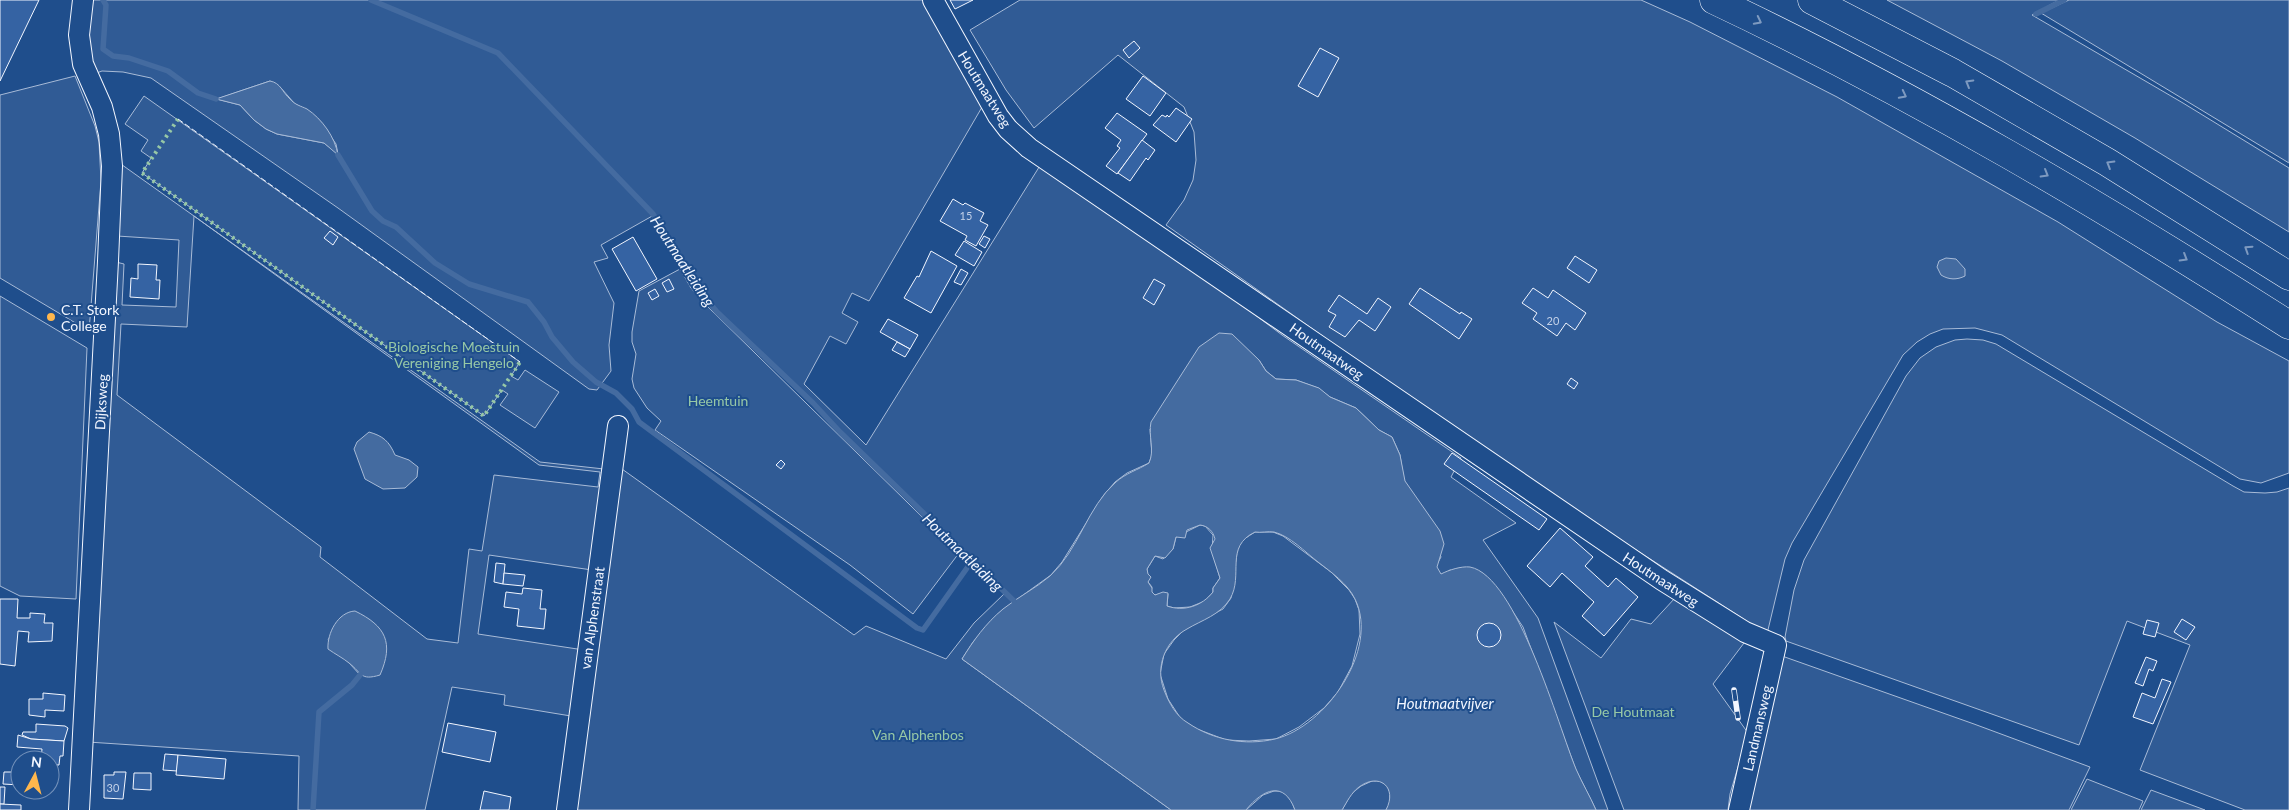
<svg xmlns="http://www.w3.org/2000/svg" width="2289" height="810" font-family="Lato,sans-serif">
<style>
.built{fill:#305b95;stroke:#a8bbd7;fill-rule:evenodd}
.water{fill:#446ba0;stroke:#a8bbd7;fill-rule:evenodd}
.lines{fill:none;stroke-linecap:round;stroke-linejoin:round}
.stream{stroke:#446ba0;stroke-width:5.5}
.building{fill:#3563a3;stroke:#f2f6ff}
.minor-casing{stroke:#f2f6ff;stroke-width:22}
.highway-casing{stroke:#f2f6ff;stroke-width:29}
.minor{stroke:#1f4e8c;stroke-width:20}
.highway{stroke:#1f4e8c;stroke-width:28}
.rail-casing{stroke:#f2f6ff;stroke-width:5.5}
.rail{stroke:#1f4e8c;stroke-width:4;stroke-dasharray:11;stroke-linecap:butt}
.hedge{stroke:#97c8a6;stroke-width:4;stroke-dasharray:2.5 4;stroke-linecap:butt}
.fence{stroke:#f2f6ff;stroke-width:1;stroke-dasharray:6 2.5;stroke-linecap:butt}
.oneway{stroke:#7e9ac0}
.poi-dot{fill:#ffb74d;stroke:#1f4e8c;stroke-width:2}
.labels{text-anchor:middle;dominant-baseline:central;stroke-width:4;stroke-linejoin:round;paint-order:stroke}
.number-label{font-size:11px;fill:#c3d1e8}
.street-label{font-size:14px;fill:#f2f6ff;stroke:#1f4e8c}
.poi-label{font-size:14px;fill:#f2f6ff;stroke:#1f4e8c;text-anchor:start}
.park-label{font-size:14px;fill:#97c8a6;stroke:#1f4e8c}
.water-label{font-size:15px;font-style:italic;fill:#f2f6ff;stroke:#1f4e8c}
</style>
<rect width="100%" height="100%" fill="#1f4e8c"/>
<g class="built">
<path d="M89,0H927L985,102L869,301L852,293L842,313L858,322L846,344L830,336L804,384L866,445L1041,164L1158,242L1282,335L1461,458L1451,477L1516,523L1483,540L1538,618L1608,810H1596L1576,770L1523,627L1501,594L1486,576L1450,570L1441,575L1438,572L1436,566L1441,557L1418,503L1404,481L1400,455L1392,437L1379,430L1356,408L1330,397L1318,388L1296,380L1276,379L1266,371L1259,360L1246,349L1150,429L1152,455L1149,463L1127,473L1115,482L1103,496L1062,562L1051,575L1001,611L973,642L962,659L1171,810H572L615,464L854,635L866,626L946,659L974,623L1005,593L840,432L813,403L717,312L699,290L654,215L601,245L608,258L594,262L614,303L609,345L611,371L597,390L589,389L338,208L151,78L123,72L102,71L94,74L84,39ZM270,81L281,88L295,104L307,110L321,122L336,144L338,154L324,143L277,134L266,129L254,120L240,105L217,99Z"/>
<polygon points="1020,0 1641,0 1690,22 1837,97 2058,222 2217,322 2289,361 2289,473 2261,483 2240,479 2002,335 1975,328 1943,329 1930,334 1917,342 1903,355 1792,543 1785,559 1767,634 1510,469 1166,225 1184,200 1193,180 1196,160 1194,132 1184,107 1118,55 1034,128 1006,90 970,30"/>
<polygon points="1887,0 2059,0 2032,15 2183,103 2289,168 2289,232 2135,138 2002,61"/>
<polygon points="2069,0 2289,0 2289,163 2041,13"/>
<polygon points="75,76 95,126 99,142 101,181 89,331 0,278 0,95"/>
<polygon points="144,96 520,362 511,376 518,380 525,370 559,392 535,428 500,405 508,394 502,390 484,416 142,173 151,158 141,151 148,140 125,124"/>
<path d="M118,162L540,462L604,469L592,570L489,555L478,634L584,650L577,717L504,705L505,695L452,687L425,810H298L299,756L88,742L116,262L124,264L122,305L176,307L179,240L117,236ZM194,216L539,465L600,472L598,487L494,475L482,551L469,549L458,643L427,639L320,557L321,547L117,395L121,324L187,327ZM337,624L361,676L328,640Z"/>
<polygon points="680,269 691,288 705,304 959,553 913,614 850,565 655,430 661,421 647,408 634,388 632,379 636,354 632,342 632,332 639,291"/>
<polygon points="0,296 87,348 76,599 20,596 0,586"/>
<polygon points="1967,339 1983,340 1996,344 2233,486 2244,492 2265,493 2277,492 2289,488 2289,810 2245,810 2140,770 2190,645 2127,621 2079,745 1786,641 1785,637 1794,590 1804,560 1906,376 1920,358 1936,347 1955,340"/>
<polygon points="1200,525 1205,526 1213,535 1212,551 1220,578 1213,588 1213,592 1205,601 1190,607 1174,608 1167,606 1168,594 1163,593 1155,595 1151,592 1152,587 1148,582 1147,569 1155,556 1163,559 1173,549 1176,537"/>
<polygon points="1255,532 1273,532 1283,536 1331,572 1349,590 1355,599 1359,610 1360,634 1352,666 1338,692 1324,708 1299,727 1276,739 1249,741 1226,740 1197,729 1181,719 1168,699 1160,674 1164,654 1174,640 1185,629 1223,609 1231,598 1237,552 1241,541"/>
<polygon points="1675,598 1744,643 1713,684 1748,733 1730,794 1728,810 1624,810 1554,622 1601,658 1631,619 1651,624"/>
<polygon points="1782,656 1974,724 2090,767 2069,810 1747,810"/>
<polygon points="2087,779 2143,801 2139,810 2071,810"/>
<polygon points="1372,781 1380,781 1387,786 1390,793 1390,803 1386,810 1342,810 1351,794 1361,786"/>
<polygon points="2151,790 2205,810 2141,810"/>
<polygon points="1274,791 1283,791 1290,797 1295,810 1246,810 1263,795"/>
</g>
<g class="water">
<path d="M270,81C281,83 282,92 290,99C295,105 301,106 307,109C322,119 335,137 338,155L324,143L277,134L266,129L254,120L240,105L216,99Z"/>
<path d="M1946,258L1956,259L1965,269V276C1957,280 1949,280 1941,275L1937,267L1939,261Z"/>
<path d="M1219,333L1232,334L1259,360L1266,371L1276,379L1296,380L1319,388L1330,397L1356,408L1379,430L1392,437L1400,455L1405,481L1440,531L1444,544L1437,567L1441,574C1449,570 1461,566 1470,567C1517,576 1559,728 1576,769C1582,783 1590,796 1596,810H1386C1398,787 1379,772 1359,787C1351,793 1347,802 1342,810H1295C1284,780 1263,789 1246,810H1171L962,659C973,641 986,623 1003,609C1018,597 1036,588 1050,576C1079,550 1087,507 1116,482C1126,473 1138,470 1149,463C1155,450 1148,436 1151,422L1199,347ZM1200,525C1208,526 1213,531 1215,539L1210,548L1220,578L1213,588V592C1202,606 1184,612 1167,606L1168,593L1163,592L1155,595L1152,592V588L1148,582L1151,577L1148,574L1147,569L1155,556L1165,558L1173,549L1176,537L1185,538L1187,530ZM1255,532C1261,533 1268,531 1274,532C1290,536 1305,552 1318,562C1331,572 1348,584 1355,599C1380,650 1325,727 1275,739C1245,746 1213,740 1188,723C1176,716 1169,703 1164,690C1155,667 1165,641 1187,629C1202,620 1220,615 1230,599C1244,575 1224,547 1255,532Z"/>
<path d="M369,432C383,436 389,441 395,455L409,460L418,467L417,477L405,488L383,489L365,479L354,449L357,442Z"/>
<path d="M355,611C386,626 394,643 380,675C360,681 362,673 349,663C343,658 335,654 328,649C327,633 338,612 355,611Z"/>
</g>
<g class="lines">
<g class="stream">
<polyline points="103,0 106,5 103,49 113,56 129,58 168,71 198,93 216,99"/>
<polyline points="371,0 498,53 653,214 699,290 717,312 813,403 840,432 1014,601"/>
<polyline points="2036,14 2064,0"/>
<polyline points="338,155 372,211 383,221 396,227 435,263 469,284 528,302 544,322 552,337 573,362 596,382 616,393 632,409 639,422 917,628 923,630 972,561"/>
<polyline points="313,810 319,712 352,685 360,675"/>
</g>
</g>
<g class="building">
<polygon points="0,0 39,0 0,81"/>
<polygon points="950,0 973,0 955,9"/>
<polygon points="1134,41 1140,48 1129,58 1123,50"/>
<polygon points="1320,48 1339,58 1318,97 1298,86"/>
<polygon points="1143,76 1166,93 1150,116 1126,99"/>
<polygon points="1176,108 1192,119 1176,142 1153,125 1162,115 1166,117 1167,115 1169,117"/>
<polygon points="1117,113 1147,134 1117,174 1106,166 1120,148 1117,146 1121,140 1105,128"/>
<polygon points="1142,140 1155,150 1148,160 1146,158 1130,181 1118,173"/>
<polygon points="953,199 963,205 965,203 984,213 980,221 988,225 976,246 965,240 967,236 940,221"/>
<polygon points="330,231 338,237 333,245 324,238"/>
<polygon points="984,236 990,239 985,248 979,244"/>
<polygon points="633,237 657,279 636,291 612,249"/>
<polygon points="964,241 982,252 974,266 955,255"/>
<polygon points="931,251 957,266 931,313 904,298 917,276 919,277"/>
<polygon points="1575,256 1597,270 1589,283 1567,268"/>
<polygon points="138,264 157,265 156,280 160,280 159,299 130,297 131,278 138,279"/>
<polygon points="961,269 968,273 961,285 954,282"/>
<polygon points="669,279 674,289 667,292 662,283"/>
<polygon points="1154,279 1165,285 1154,305 1143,298"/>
<polygon points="1420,288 1460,314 1461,312 1472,319 1459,339 1409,304"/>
<polygon points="1533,288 1548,298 1553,290 1586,313 1575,330 1566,323 1557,336 1533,319 1537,313 1522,303"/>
<polygon points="655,289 659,296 652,300 648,293"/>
<polygon points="1339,295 1367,314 1378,298 1391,307 1375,331 1359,320 1345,337 1329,327 1336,315 1328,311"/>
<polygon points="888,319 918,335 910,349 880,332"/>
<polygon points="897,342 910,349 905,357 892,350"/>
<polygon points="1571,378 1578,383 1574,389 1567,384"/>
<polygon points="1452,453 1547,519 1539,530 1444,464"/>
<polygon points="781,460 785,464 781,469 776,465"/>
<polygon points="1560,528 1593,557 1585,566 1608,587 1616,578 1638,597 1604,636 1582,616 1594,602 1562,573 1550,587 1527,566"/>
<polygon points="496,563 505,564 503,584 494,582"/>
<polygon points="504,573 525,575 523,586 503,584"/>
<polygon points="523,588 542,590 540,609 546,609 544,629 517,626 519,609 504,607 506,592 522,594"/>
<polygon points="0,599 18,599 17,618 30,618 30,613 45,614 44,623 53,623 52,641 28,642 29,632 18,631 15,666 0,664"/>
<polygon points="2182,619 2195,627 2186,640 2174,632"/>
<polygon points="2147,620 2159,623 2155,637 2143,634"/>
<circle cx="1489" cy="635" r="12"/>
<polygon points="2146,657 2157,661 2153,671 2149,669 2143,686 2135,683"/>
<polygon points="2162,679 2171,682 2153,724 2133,717 2142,693 2155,698"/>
<polygon points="43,693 65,695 64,711 45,710 45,717 29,715 29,699 43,699"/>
<polygon points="448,723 496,732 490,762 442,752"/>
<polygon points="36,724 65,726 68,728 64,741 31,739 22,735 23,732 36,732"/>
<polygon points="18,735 31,739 64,741 63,756 60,756 59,765 50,765 50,760 41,760 42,749 17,747"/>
<polygon points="165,754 178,755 177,771 163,770"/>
<polygon points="178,755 226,759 224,779 176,775"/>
<polygon points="18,768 20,768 20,785 3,784 4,772 18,772"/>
<polygon points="114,772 126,772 123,799 104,798 104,775 114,775"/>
<polygon points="134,773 151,773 151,790 133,789"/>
<polygon points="0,787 5,787 4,804 0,804"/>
<polygon points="22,790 42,790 42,794 22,793"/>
<polygon points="484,791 511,797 509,810 480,810"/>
<polygon points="0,804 21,805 21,810 0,810"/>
</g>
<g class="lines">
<g class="minor-casing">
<g id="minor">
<polyline points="933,0 998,116 1008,129 1029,148 1662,580 1745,632 1776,645 1739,810"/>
<polyline points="79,810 108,261 112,166 109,134 102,107 83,64 79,35 83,0"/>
<polyline points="567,810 618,426"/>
</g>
</g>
<g class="highway-casing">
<g id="highway">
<path d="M1714,0C1915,95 2102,206 2289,325"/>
<polyline points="1812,0 1953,73 2107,162 2289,276"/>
</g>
</g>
<use href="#minor" class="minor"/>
<use href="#highway" class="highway"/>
<g class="rail-casing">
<polyline id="rail" points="1734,690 1738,718"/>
</g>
<use href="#rail" class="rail"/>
<polyline class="hedge" points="178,119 142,173 484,416 520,362"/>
<polyline class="fence" points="178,119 520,362"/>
</g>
<defs><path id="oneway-chevron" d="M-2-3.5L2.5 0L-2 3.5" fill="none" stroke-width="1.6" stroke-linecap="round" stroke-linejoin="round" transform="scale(1.25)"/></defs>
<g class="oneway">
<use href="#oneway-chevron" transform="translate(1758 21) rotate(27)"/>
<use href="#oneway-chevron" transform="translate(1969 83) rotate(-150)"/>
<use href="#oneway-chevron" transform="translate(1903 95) rotate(27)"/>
<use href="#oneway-chevron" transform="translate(2110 164) rotate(-149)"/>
<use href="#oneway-chevron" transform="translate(2045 174) rotate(30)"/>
<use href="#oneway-chevron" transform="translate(2248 249) rotate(-147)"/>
<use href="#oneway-chevron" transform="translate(2184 258) rotate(31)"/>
</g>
<circle class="poi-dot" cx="51" cy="317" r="5"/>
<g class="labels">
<g class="number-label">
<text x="966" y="215">15</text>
<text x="1553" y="320">20</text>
<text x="113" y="787">30</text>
</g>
<g class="street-label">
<text transform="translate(985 89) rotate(58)">Houtmaatweg</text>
<text transform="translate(1327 351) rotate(35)">Houtmaatweg</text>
<text transform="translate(101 402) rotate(-87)">Dijksweg</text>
<text transform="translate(1661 579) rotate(33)">Houtmaatweg</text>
<text transform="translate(592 618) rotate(-82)">van Alphenstraat</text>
<text transform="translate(1757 728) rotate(-77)">Landmansweg</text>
</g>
<g class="poi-label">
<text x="61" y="309">C.T. Stork<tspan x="61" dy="16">College</tspan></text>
</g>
<g class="park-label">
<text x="454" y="346">Biologische Moestuin<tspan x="454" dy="16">Vereniging Hengelo</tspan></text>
<text x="718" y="400">Heemtuin</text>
<text x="1633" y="711">De Houtmaat</text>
<text x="918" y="734">Van Alphenbos</text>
</g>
<g class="water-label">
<text transform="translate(683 261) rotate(57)">Houtmaatleiding</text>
<text transform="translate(963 552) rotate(44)">Houtmaatleiding</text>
<text x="1445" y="703">Houtmaatvijver</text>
</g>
</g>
<g transform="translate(35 775) rotate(7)"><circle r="24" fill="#1f4e8c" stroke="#7391ba"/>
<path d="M0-4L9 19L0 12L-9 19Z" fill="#ffb74d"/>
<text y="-8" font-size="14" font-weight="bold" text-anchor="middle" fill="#f2f6ff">N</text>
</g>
</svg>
